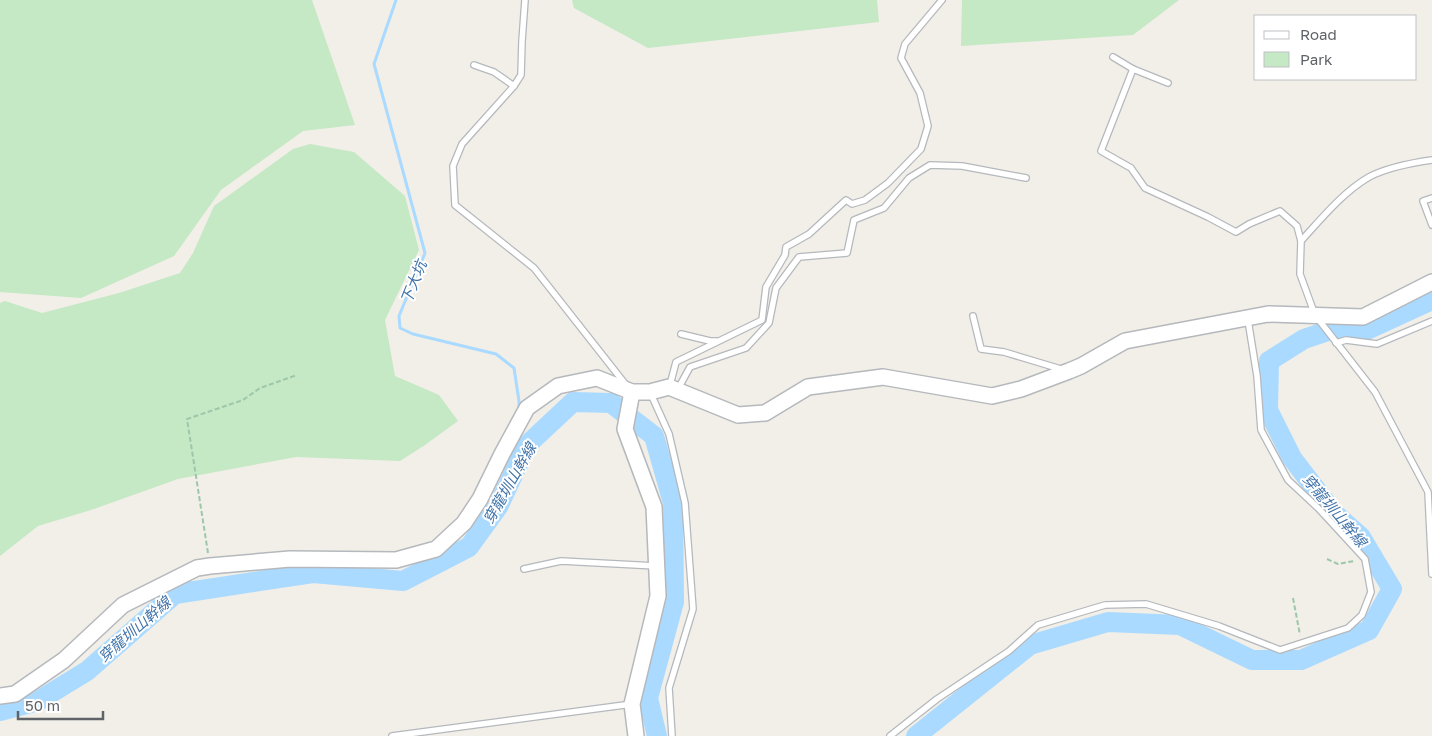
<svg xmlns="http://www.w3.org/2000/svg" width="1432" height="736" font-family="'Golos Text','Noto Sans TC',sans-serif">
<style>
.green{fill:#c5e8c5}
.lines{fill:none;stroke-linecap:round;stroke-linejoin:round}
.stream{stroke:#aadaff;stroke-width:3}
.river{stroke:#aadaff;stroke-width:20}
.service-casing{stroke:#b5b8bc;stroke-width:8}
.tertiary-casing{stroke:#b5b8bc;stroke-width:18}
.path{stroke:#9cc7a9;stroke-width:2;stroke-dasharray:5 2.5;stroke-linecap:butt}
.service{stroke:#fff;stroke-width:5.5}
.tertiary{stroke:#fff;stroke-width:15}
.labels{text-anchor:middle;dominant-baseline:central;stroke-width:4;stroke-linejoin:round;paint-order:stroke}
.water-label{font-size:15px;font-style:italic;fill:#4174aa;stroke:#fff}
</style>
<rect width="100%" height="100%" fill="#f1efe8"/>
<g class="green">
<polygon points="0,0 312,0 355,125 303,131 221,190 174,256 81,298 0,292"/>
<polygon points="572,0 877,0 879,22 648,48 574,8"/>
<polygon points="962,0 1179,0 1133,35 961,46"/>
<polygon points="310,144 354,152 405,196 419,250 385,320 395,376 439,395 458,421 425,445 400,461 296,457 178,479 91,510 38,526 0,556 0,303 5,301 42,313 119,293 180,273 193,253 214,206 293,149"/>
</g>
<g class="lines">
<g class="stream">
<polyline points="396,0 374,64 425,253 399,316 400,328 413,334 496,354 514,368 519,401 519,412"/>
<polyline points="519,435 519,462"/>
</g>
<g class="river">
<polyline points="0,711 38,701 87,671 175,594 313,573 403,581 469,547 498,507 527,445 573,402 611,403 654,436 673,503 674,602 648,698 657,736"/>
<polyline points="916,736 1030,645 1108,622 1180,625 1252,660 1301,660 1369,630 1392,589 1361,537 1334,513 1292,458 1268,410 1269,361 1304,339 1334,329 1367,330 1432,300"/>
</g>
<g class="service-casing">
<g id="service">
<polyline points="525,0 522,41 521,75 514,86 462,144 453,166 455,205 534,268 626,385"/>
<polyline points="1113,57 1133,69"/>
<polyline points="474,65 494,72 514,86"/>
<polyline points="1168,83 1133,69 1101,151 1131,168 1145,188 1208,217 1236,232 1249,224 1280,211 1297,226 1301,241 1300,274 1315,315 1375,392 1428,492 1432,574"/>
<polyline points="1432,198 1423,201 1432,225"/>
<path d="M1301,241C1321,219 1343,192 1369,177C1388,167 1411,163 1432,160"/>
<polyline points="973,316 981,349 1004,352 1064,370"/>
<polyline points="681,334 710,341 716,341"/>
<polyline points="1336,343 1346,340 1377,344 1432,321"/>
<polyline points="670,385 676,362 762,320 766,287 785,255 786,247 809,234 846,200 852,204 865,200 888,183 921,149 928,126 920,93 901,58 905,44 942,0"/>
<polyline points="678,389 690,367 746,348 769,323 776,288 799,257 847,253 854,220 884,208 909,178 930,165 962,166 1026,178"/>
<polyline points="650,392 669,434 685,503 693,609 669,688 672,736"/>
<polyline points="524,569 561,561 656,566"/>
<polyline points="392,736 632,704"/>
<polyline points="890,736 937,699 1009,651 1038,625 1105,605 1146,604 1219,626 1280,650 1348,628 1362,615 1371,592 1365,559 1318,508 1288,480 1261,430 1257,376 1248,320"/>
</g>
</g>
<g class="tertiary-casing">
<g id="tertiary">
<polyline points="632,392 625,429 654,507 658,596 632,704 636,736"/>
<polyline points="0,696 15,694 64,660 123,605 197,568 210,566 290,559 396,560 436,549 464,523 480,499 502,454 527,408 558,386 597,378 632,392 650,392 669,387 738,415 765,413 808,387 883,377 992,396 1021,389 1069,371 1081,366 1125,341 1268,314 1363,317 1432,282"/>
</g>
</g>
<g class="path">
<polyline points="208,553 187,419 243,400 260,388 297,375"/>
<polyline points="1327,559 1338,564 1354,561"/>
<polyline points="1293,598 1300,635"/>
</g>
<use href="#service" class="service"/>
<use href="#tertiary" class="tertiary"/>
</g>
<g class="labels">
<g class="water-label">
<text transform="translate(413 282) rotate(-68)">下大坑</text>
<text transform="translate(509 483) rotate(-60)">穿龍圳山幹線</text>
<text transform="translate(1335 510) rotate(50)">穿龍圳山幹線</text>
<text transform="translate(134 629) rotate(-41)">穿龍圳山幹線</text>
</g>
</g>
<rect x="1254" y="15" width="162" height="65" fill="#ffffff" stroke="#bfc1c3"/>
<rect x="1264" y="31" width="25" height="8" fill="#ffffff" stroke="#bfc1c3"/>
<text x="1300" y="40" font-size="15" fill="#5f6368">Road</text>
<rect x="1264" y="52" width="25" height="15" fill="#c5e8c5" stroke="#bfc1c3"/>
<text x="1300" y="65" font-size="15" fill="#5f6368">Park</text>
<path d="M18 711v8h85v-8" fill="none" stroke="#5f6368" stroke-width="2.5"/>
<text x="25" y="711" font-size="15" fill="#5f6368" stroke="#ffffff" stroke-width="4" paint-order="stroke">50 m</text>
</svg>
